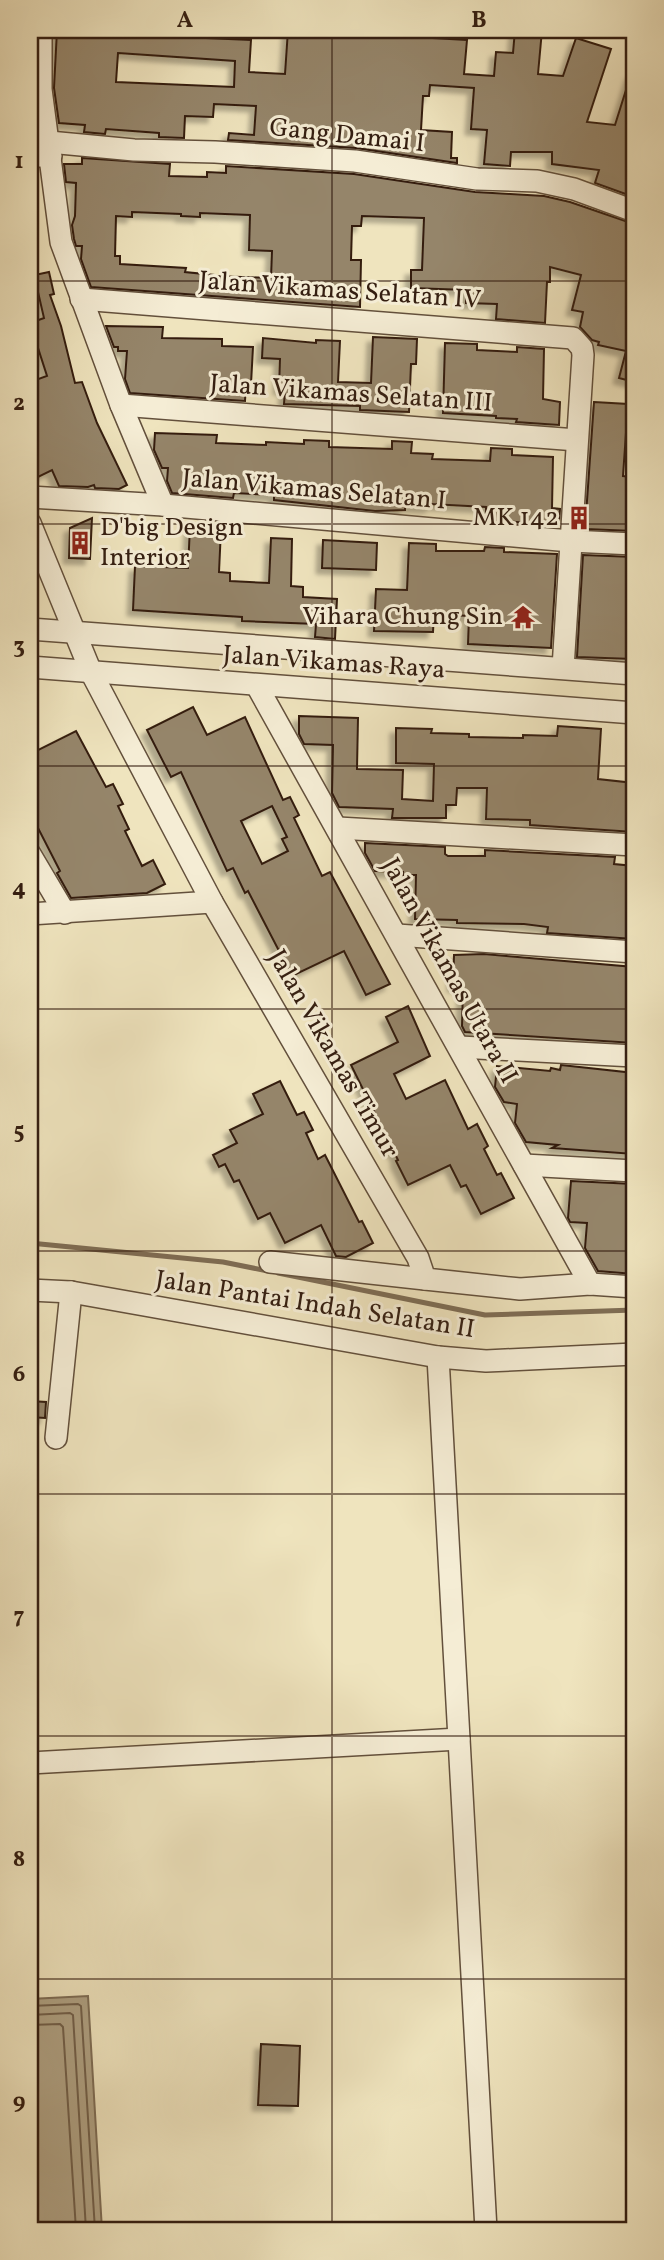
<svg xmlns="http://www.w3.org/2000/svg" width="664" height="2260" font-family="Vollkorn,serif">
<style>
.water{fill:#afa183;stroke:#7e6d55;stroke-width:2}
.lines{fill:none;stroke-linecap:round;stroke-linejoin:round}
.shore{stroke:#72604a;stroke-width:2}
.stream{stroke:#7e6d55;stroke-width:5}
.building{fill:#95856b;stroke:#341e11;stroke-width:2;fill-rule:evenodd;filter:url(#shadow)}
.minor-casing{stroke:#63503c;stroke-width:24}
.minor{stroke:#f5edd5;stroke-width:21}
.grid{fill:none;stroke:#341e11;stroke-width:2;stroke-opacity:0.55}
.labels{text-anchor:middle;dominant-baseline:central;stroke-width:6;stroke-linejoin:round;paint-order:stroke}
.street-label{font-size:26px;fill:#341e11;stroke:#f5edd5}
.poi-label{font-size:26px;fill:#341e11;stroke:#f5edd5;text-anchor:end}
.neatline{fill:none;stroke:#341e11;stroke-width:2.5}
.grid-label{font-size:23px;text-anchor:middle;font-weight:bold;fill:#341e11}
</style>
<defs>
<filter id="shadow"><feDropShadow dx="-5.5" dy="5.5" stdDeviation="2" flood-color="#0004"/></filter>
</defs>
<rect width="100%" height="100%" fill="#efe4be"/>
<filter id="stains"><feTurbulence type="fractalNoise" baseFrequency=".00286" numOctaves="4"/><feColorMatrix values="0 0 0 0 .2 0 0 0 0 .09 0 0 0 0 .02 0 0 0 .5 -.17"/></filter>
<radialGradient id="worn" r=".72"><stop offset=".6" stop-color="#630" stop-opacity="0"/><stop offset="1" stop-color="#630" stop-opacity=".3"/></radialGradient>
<polygon class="water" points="88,1996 102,2230 30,2230 30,1999"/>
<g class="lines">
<g class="shore">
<polyline points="30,2006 78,2004 81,2006 95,2230"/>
<polyline points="30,2015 70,2013 73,2015 86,2230"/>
<polyline points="30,2025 60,2024 63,2027 76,2230"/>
</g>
<g class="stream">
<polyline points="30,1243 223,1262 268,1271"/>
<polyline points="278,1273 485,1315 634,1310"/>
</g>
</g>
<g class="building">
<path d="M57,30H96V33L160,38V36L251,40L249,72L285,74L288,30H416V37L467,40L464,74L494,76L496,52L513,53L515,30H542L538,74L563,76L576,38L611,49L587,122L615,125L631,74H634V197L595,183L599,170L552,164V152H511L510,166L484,164L487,130L471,129L474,88L430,85L429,96H423L421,130L452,132L451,158H457V163L356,148L228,140L229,133L254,135L256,106L214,104L213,117L185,116L184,138L159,137V133L106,129L105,134L84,132L85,125L59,123L54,88ZM118,53L235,61L234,87L116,82Z"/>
<path d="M82,158L170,164L169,176L207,177V172L226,173V166L354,174L475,192L544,196L570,202L634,224V382L619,378L626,351L598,345L599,342L592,340L580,327L583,312L572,310L581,275L550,267V282H547L545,323L496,319L497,304L466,303V290L411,288V270H422L424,218L362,216L361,226H352L351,260H361L360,307L91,287L81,259L82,246H76L74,239L72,225L75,216L76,183L66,182L64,164H82ZM132,212L181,214V216L200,217V213L250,215L249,250L272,251L271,278L214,276V275L185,272L186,268L120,264V256H115L116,216L132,217Z"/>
<polygon points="49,272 54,294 50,295 61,326 75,383 82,382 97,423 127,485 119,489 95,488 94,485 88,487 59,486 52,470 36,478 30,465 30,382 47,376 30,323 44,318 38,292 30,294 30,276"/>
<polygon points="106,326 163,327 162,338 222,339 222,346 253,347 251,384 246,384 245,401 130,393 125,379 127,351 118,351 118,347 114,347"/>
<polygon points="373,337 417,339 416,364 411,364 409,412 360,410 360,406 284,404 285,389 279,389 280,359 262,358 263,338 316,343 316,340 340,341 338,382 371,383"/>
<polygon points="445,343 477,344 477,350 517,352 517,347 544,349 543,399 560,402 559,425 516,422 517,419 496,418 496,416 443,413"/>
<polygon points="594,402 628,404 623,476 634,477 634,531 585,529"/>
<polygon points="155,433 217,435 216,443 266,445 266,442 304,444 304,440 329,441 329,447 392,449 392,441 412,442 411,453 433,454 432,459 490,461 491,448 512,449 512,455 553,457 552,508 560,509 559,525 486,520 486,507 431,504 430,507 405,506 405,510 375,511 274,500 274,495 234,493 233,498 172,493 167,481 168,468 162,468 154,450"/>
<polygon points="92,518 90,559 69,558 70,528"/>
<polygon points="190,527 221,529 219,572 230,573 230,581 269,583 271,538 292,539 291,586 303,587 303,597 337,599 335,639 315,637 316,624 242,621 242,617 133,610 135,566 188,568"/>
<polygon points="323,540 377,543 376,570 322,568"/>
<polygon points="409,543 436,544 436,551 484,551 485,547 504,548 504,552 557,554 551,648 468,644 469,616 434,614 433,632 374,631 376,589 407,590"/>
<polygon points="583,555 634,557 633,659 577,657"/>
<path d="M193,707L207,735L245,717L283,800L290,797L299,815L294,818L322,876L330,872L390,984L366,995L344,951L292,976L248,891L245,893L233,868L227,871L181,772L171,777L147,730ZM272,806L287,837L282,839L288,851L262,864L241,821Z"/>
<polygon points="299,716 358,718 357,769 403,770 402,799 433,801 434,764 396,763 396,728 432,729 431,733 469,734 469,737 523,738 523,735 557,736 558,726 601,729 598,779 634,783 634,832 530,825 530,820 486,819 487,788 457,788 456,805 446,805 446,818 392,818 393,809 339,807 332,793 333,745 304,744 299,734"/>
<polygon points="76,731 106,787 113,784 123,804 118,806 129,829 125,831 142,866 153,860 165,884 147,893 71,898 57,873 60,871 37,826 30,829 30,754"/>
<polygon points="365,843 445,847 445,854 448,856 485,856 485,850 615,857 614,864 634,866 634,939 547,933 548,927 524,924 457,923 457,920 415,919 416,875 403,875 403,872 375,871 365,853"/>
<polygon points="484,954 634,967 634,1043 465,1032 462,1026 463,987 453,986 454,955"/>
<polygon points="408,1006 430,1056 394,1074 406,1099 445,1080 468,1129 477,1124 488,1146 484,1149 497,1175 501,1173 514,1198 481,1214 466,1185 461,1187 450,1165 408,1185 396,1161 398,1160 351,1065 398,1042 386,1017"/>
<polygon points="561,1065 634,1073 634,1154 552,1148 558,1145 526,1142 515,1123 517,1104 504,1102 495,1087 497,1066 550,1071 551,1068 560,1070"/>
<polygon points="280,1081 297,1115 304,1112 313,1130 306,1133 318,1159 325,1155 359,1222 362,1221 373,1243 346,1257 336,1256 321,1225 285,1243 270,1213 258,1219 239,1180 234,1182 225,1164 219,1167 213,1155 237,1143 230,1130 263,1114 253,1094"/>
<polygon points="571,1181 634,1184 634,1274 598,1271 585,1248 587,1223 570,1222 568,1218"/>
<polygon points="30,1401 46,1402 45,1418 30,1417"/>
<polygon points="261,2044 300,2046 298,2106 258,2105"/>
</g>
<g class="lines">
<g class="minor-casing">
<g id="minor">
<polyline points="41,30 41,89 61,242 121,405 163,505"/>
<polyline points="49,142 134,150 215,152 355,161 477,179 537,181 574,189 634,211"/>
<polyline points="30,156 51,156"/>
<polyline points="81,299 573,338 582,348 583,355 563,668"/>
<polyline points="121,405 577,440"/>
<polyline points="30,497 163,505 570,541 634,544"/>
<polyline points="30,523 91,672 212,902 418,1258 425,1279 520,1289 590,1284 634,1287"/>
<polyline points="30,629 634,674"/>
<polyline points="30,667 634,713"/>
<polyline points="257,686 590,1284"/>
<polyline points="338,828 634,845"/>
<polyline points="30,854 65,913"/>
<polyline points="30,914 212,902"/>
<polyline points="397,935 634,952"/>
<polyline points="459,1047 634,1056"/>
<polyline points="524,1165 634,1171"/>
<polyline points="270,1262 425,1279"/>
<polyline points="30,1290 71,1292 438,1357 486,1361 634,1354"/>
<polyline points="438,1357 486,2230"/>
<polyline points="56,1438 71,1292"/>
<polyline points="30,1763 459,1739"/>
</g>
</g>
<use href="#minor" class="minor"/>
</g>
<path class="grid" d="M332,30V2230M30,281H634M30,524H634M30,766H634M30,1009H634M30,1251H634M30,1494H634M30,1736H634M30,1979H634"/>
<defs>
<g id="building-bare" transform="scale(1.89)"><path d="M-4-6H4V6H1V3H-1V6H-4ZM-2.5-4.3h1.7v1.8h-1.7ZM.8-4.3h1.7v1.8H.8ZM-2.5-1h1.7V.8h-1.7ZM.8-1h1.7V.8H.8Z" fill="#8f2418" stroke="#f5edd5" stroke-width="2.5" paint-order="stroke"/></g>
<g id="temple-bare" transform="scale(1.89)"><path d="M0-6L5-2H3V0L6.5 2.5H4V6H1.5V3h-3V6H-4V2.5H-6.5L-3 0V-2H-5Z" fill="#8f2418" stroke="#f5edd5" stroke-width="2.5" paint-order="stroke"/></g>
</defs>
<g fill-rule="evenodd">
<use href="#building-bare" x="579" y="518"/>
<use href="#building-bare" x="80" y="543"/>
<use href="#temple-bare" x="523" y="617"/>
</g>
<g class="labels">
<g class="street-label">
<text transform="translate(347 136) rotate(6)">Gang Damai I</text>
<text transform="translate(340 291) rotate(4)">Jalan Vikamas Selatan IV</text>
<text transform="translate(351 394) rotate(4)">Jalan Vikamas Selatan III</text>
<text transform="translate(314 490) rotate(5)">Jalan Vikamas Selatan I</text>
<text transform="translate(334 663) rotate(4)">Jalan Vikamas Raya</text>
<text transform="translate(449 971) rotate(61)">Jalan Vikamas Utara II</text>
<text transform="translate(333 1054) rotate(60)">Jalan Vikamas Timur</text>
<text transform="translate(315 1305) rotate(9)">Jalan Pantai Indah Selatan II</text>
</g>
<g class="poi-label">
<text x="559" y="518">MK 142</text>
<text x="100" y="528" text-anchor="start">D'big Design<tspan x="100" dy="30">Interior</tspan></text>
<text x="503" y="617">Vihara Chung Sin</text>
</g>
</g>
<rect width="664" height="2260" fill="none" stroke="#efe4be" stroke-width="77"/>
<rect x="38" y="38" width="588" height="2184" class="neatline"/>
<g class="grid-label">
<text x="185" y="27">A</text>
<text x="479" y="27">B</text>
<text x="19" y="168">1</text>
<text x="19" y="410">2</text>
<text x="19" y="653">3</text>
<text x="19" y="895">4</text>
<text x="19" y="1138">5</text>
<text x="19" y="1381">6</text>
<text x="19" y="1623">7</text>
<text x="19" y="1866">8</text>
<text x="19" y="2108">9</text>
</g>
<rect width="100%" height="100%" filter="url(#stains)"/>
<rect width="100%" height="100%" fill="url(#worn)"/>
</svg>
